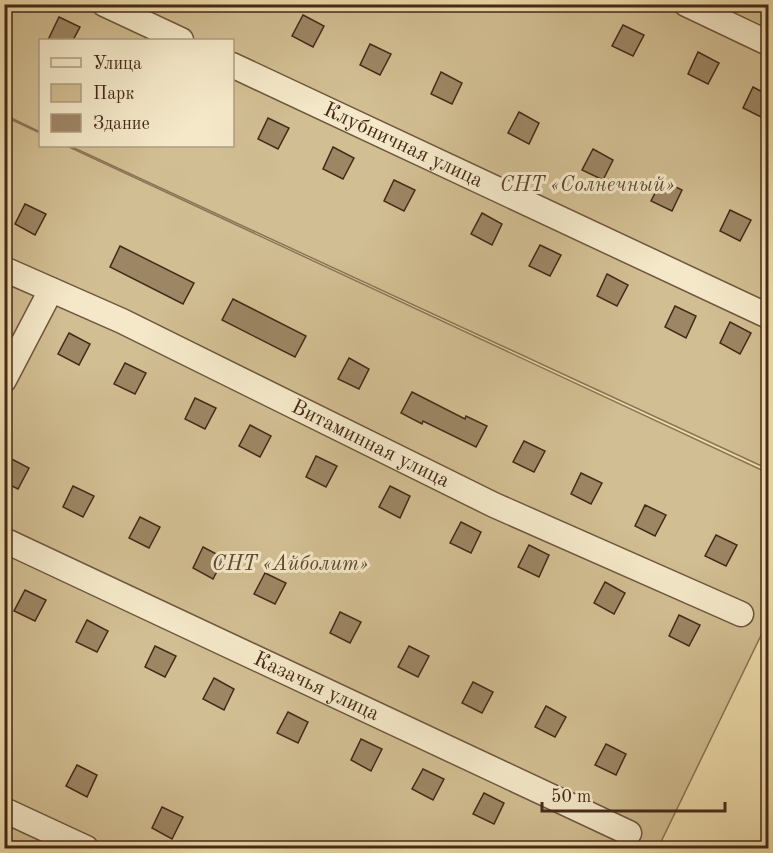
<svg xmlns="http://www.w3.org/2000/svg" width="773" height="853" font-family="'Old Standard TT',serif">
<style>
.green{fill:#d1be92;stroke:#8b7455;stroke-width:1.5}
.building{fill:#9d8664;stroke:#452918;stroke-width:1.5}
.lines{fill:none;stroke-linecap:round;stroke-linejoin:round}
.street-casing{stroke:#6f563d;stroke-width:27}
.street{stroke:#f4e8c8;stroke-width:24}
.labels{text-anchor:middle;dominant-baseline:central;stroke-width:6;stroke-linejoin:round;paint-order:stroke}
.street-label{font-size:21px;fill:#452918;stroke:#f4e8c8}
.park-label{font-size:21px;font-style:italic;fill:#614730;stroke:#f4e8c8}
</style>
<rect width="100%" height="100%" fill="#eedcab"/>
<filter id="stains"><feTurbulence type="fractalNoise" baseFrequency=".00333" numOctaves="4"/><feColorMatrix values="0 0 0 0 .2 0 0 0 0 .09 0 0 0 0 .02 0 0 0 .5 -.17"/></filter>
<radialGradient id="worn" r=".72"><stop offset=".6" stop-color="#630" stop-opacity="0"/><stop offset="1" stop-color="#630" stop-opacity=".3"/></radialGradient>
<g class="green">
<polygon points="5,5 768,5 768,469 70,146 232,146 232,40 40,40 40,132 5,115"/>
<polygon points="4,116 40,133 40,146 67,146 768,473 768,621 658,848 5,848"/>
</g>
<g class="building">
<polygon points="303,15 324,26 313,47 292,36"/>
<polygon points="59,17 80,27 73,40 48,40"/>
<polygon points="623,25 644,35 633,56 612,46"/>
<polygon points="370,44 391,54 380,75 360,65"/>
<polygon points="698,52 719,63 708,84 688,74"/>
<polygon points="441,72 462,83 452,104 431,94"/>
<polygon points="753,87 768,95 768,108 763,118 743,108"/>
<polygon points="519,112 539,123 529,144 508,133"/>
<polygon points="268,118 289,128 278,149 258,139"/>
<polygon points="333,147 354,158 343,179 323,169"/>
<polygon points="593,149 613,160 603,180 582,170"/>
<polygon points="394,180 415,190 404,211 384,201"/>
<polygon points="662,180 682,190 672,211 651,201"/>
<polygon points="25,204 46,214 35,235 15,224"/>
<polygon points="730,210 751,220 740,241 720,231"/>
<polygon points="482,213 502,224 492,245 471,234"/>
<polygon points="540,245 561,255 550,276 529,266"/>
<polygon points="120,246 194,283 183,304 110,267"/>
<polygon points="607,274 628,285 617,306 597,296"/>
<polygon points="233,299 306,336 295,357 222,320"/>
<polygon points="675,306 696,316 686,338 665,327"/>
<polygon points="730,322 751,333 740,354 720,343"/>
<polygon points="69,333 90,344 79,365 58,354"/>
<polygon points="349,358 369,369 359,389 338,379"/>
<polygon points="125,363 146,373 135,394 114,384"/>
<polygon points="412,392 465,419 466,416 487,426 476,447 423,421 422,424 401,413"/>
<polygon points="195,398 216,408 205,429 185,419"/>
<polygon points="250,425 271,436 260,457 239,446"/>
<polygon points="524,441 545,451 534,472 513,462"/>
<polygon points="4,455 29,468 18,489 4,482"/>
<polygon points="316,456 337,466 326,487 306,477"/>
<polygon points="581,473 602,483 591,504 571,494"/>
<polygon points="73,486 94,496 83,517 63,507"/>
<polygon points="390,486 410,496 400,518 379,507"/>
<polygon points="645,505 666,515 655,536 635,526"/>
<polygon points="140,517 160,527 149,548 129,538"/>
<polygon points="461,522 481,532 471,553 450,543"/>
<polygon points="716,535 737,545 726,566 705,556"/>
<polygon points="529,545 549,555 539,577 518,567"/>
<polygon points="203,547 224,558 213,579 193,568"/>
<polygon points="265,573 286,583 275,604 254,594"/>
<polygon points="605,582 625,593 614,614 594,603"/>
<polygon points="25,590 46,600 35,621 14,611"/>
<polygon points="340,612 361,622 350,643 330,633"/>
<polygon points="679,615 700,625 689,646 669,636"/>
<polygon points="87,620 108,631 97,652 76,642"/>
<polygon points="155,646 176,656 165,677 145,667"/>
<polygon points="409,646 429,656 418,677 398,667"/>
<polygon points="214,678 234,689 224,710 203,699"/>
<polygon points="473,682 493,692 482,713 462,703"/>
<polygon points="546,706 566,717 555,737 535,727"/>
<polygon points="288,712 308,722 298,743 277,733"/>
<polygon points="361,739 382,749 371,771 351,760"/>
<polygon points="606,744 626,754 616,775 595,765"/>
<polygon points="77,765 97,775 87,797 66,786"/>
<polygon points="423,769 444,779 433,800 412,789"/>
<polygon points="484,793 504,803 494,824 473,814"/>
<polygon points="162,807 183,817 172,839 152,828"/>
</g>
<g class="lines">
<g class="street-casing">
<g id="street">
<polyline points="104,4 181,40"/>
<polyline points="686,4 768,43"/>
<path id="s1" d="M232,65L768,316"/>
<path id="s2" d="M4,269L122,321L494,505L741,614"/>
<polyline points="4,380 51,290"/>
<path id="s3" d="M4,540L629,833"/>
<polyline points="4,810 86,848"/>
</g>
</g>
<use href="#street" class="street"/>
</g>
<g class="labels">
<g class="street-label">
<text stroke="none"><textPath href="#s1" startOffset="189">Клубничная улица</textPath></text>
<text stroke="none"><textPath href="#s2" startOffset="406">Витаминная улица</textPath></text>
<text stroke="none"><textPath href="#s3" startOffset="345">Казачья улица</textPath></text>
</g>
<g class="park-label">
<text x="587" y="185">СНТ «Солнечный»</text>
<text x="290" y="564">СНТ «Айболит»</text>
</g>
</g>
<rect width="773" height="853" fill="none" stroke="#eedcab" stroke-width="24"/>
<rect x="6" y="6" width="761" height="841" fill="none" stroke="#452918" stroke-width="3"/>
<rect x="12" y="12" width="749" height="829" fill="none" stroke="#452918" stroke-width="1.5"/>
<rect x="39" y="39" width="195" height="108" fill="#f4e8c8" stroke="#ae9c82" stroke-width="1.5"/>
<rect x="51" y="58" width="30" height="9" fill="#f4e8c8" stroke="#ae9c82" stroke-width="1.5"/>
<text x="93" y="69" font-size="18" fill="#452918">Улица</text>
<rect x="51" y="84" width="30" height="18" fill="#d1be92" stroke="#ae9c82" stroke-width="1.5"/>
<text x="93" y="99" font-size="18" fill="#452918">Парк</text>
<rect x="51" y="114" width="30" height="18" fill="#9d8664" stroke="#ae9c82" stroke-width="1.5"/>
<text x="93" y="129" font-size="18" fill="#452918">Здание</text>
<path d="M542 802v9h183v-9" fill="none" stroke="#452918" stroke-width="3"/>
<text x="551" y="802" font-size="18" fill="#452918" stroke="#f4e8c8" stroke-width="4.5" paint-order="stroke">50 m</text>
<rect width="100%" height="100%" filter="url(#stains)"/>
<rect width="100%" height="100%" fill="url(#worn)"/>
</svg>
